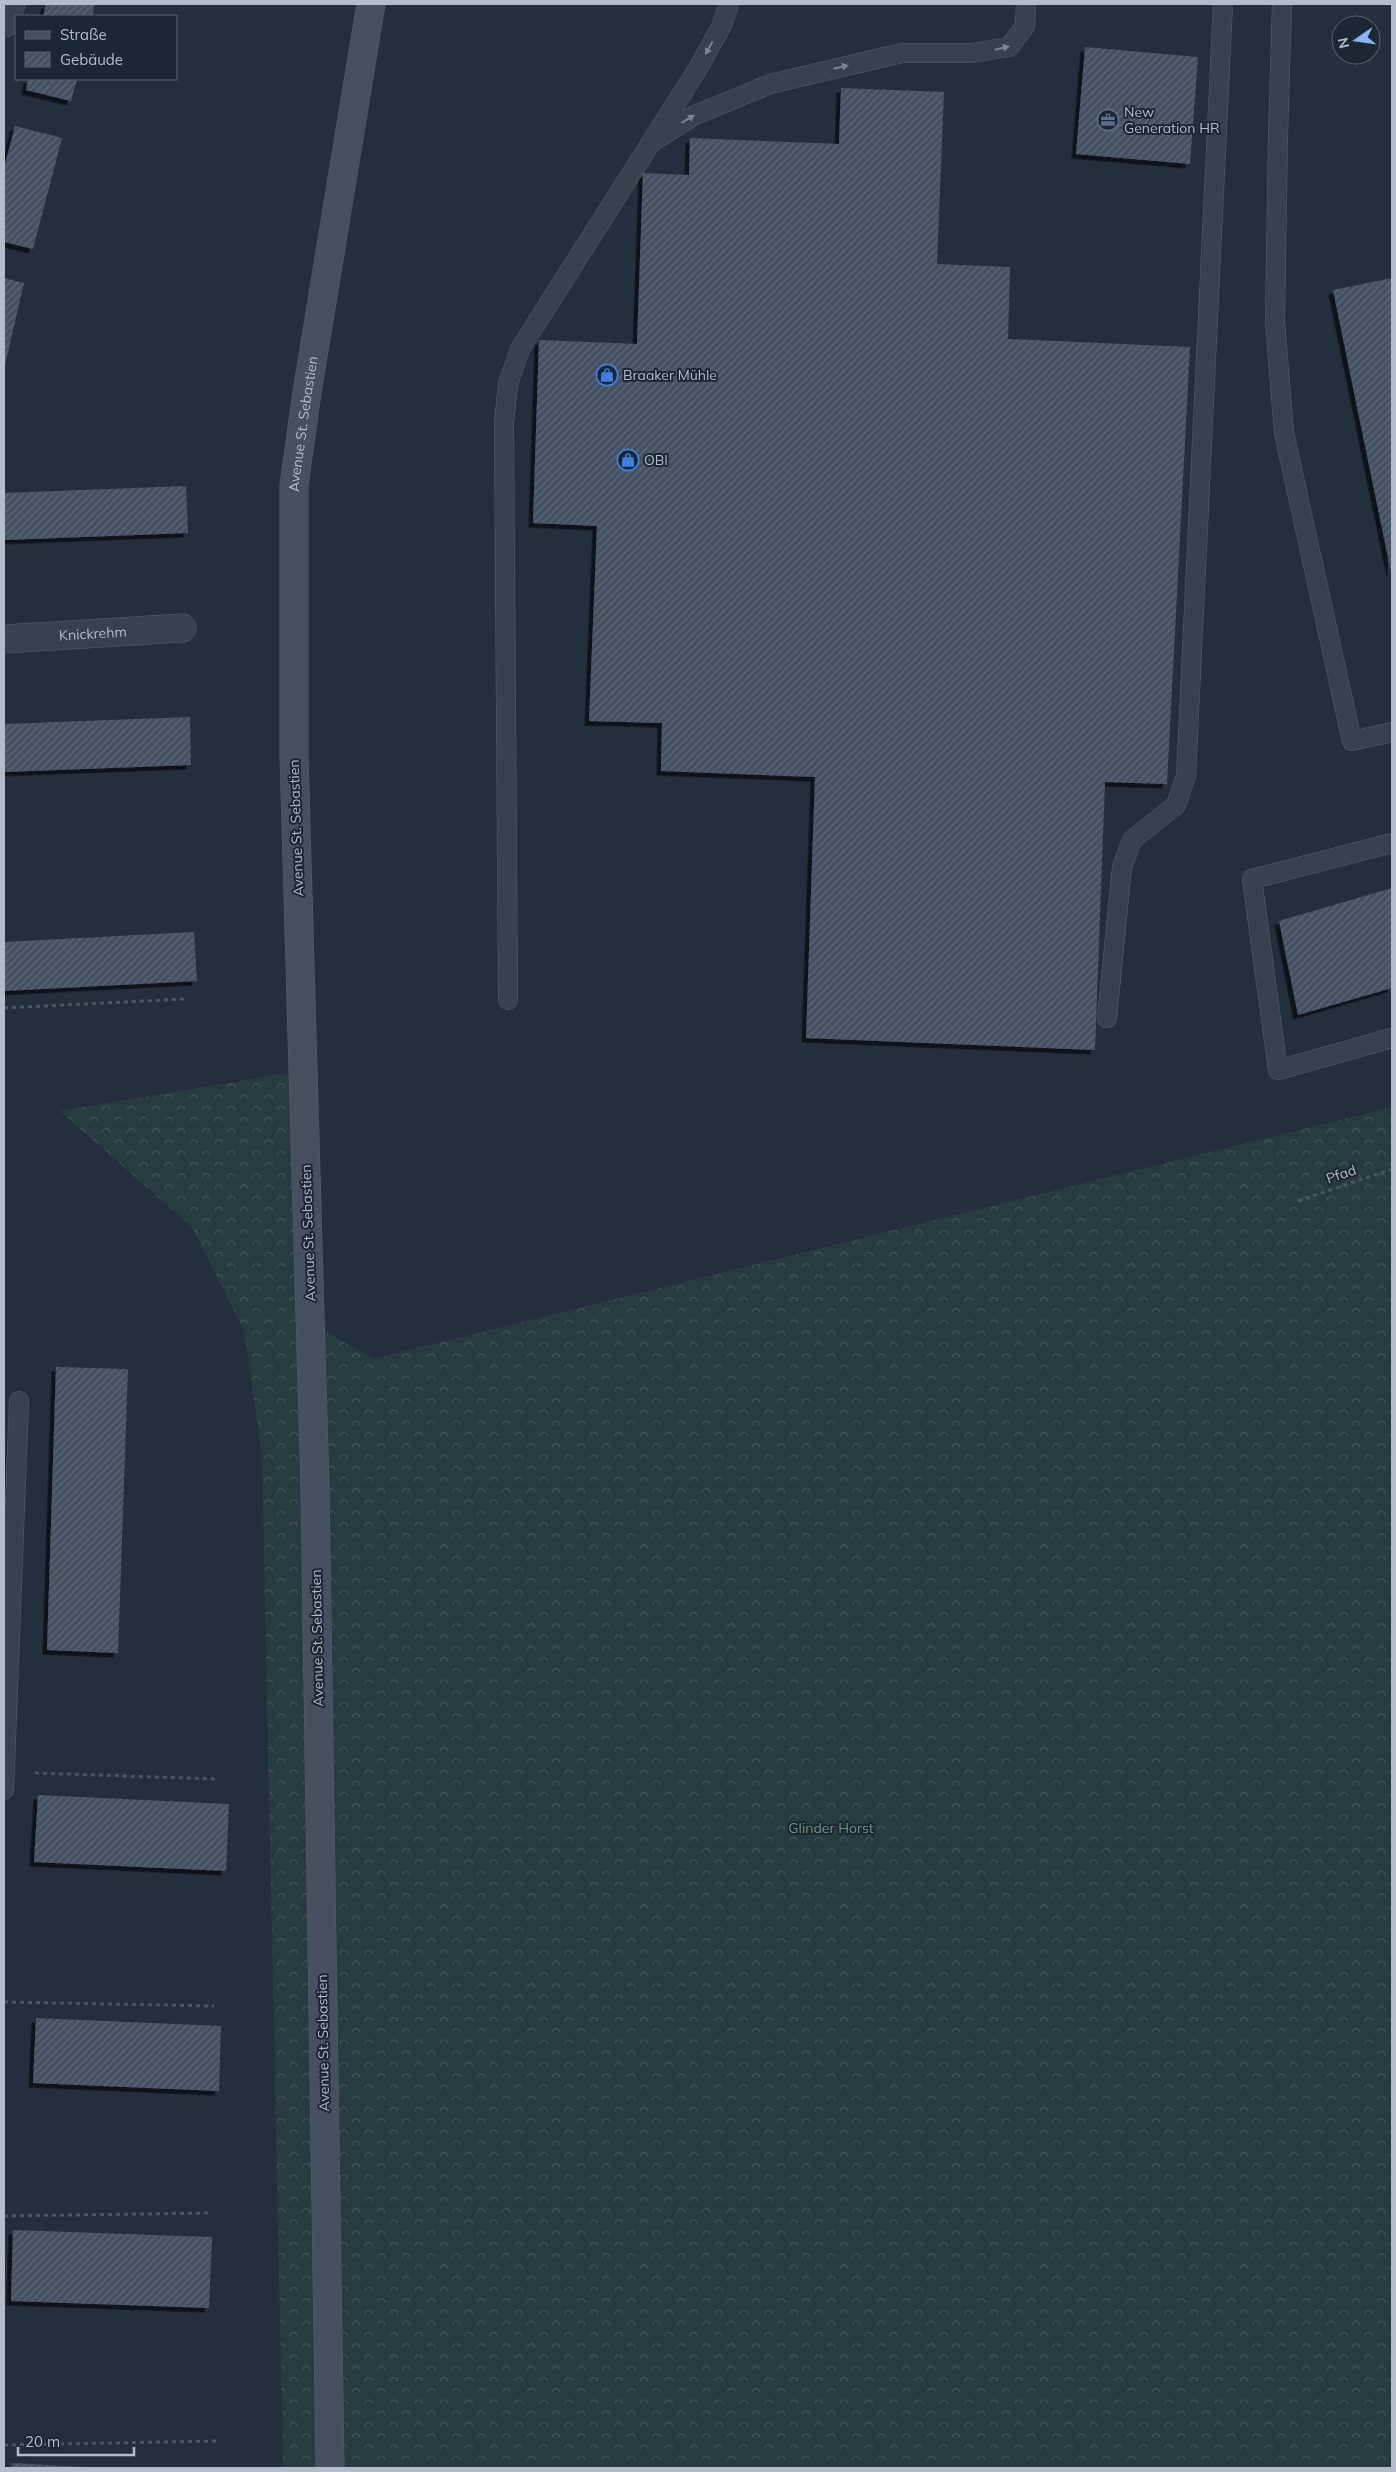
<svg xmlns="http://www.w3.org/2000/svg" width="1396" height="2472" font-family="Mulish,sans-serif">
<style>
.forest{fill:url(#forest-crowns)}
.building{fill:url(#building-hatch);filter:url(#shadow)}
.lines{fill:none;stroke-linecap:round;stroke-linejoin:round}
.service-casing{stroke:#565f6c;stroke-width:20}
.minor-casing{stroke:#565f6c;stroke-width:29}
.secondary-casing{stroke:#565f6c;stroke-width:29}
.path{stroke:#44595c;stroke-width:3;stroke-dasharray:4 4;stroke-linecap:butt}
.service{stroke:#38414e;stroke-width:19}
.minor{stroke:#38414e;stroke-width:28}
.secondary{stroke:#465061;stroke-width:28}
.oneway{fill:#7c8592}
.labels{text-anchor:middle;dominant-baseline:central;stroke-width:4;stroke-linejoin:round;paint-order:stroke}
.poi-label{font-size:14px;fill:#b4bcc9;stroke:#1d2633;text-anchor:start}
.street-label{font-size:14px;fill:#b4bcc9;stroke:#1d2633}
.park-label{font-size:14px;fill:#6b9a76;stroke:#1d2633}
</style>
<defs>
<pattern id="forest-crowns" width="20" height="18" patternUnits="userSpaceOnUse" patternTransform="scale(1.25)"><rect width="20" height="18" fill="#263c3f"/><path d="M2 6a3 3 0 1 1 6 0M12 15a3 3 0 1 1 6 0" fill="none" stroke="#435659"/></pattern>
<pattern id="building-hatch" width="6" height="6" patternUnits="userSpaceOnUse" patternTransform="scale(1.25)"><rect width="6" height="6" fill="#455162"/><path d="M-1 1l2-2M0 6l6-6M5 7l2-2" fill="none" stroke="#5d6877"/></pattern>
<filter id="shadow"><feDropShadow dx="-4.5" dy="4.5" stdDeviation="0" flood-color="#0009"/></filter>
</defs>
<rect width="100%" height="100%" fill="#242f3e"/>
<polygon class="forest" points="302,1071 313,1324 373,1359 1392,1107 1392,2468 283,2468 262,1455 244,1330 192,1227 60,1111"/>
<g class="building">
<polygon points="46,4 95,4 92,16 43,16"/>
<polygon points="1085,47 1198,57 1190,164 1076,154"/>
<polygon points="28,79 77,79 71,101 26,90"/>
<polygon points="841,88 944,92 937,264 1010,267 1008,339 1190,347 1167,784 1105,782 1095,1050 806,1038 815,777 661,771 662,723 589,721 597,526 533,523 539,340 637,344 643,173 689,175 690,138 839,144"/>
<polygon points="15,126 62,138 33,249 4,242 4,168"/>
<polygon points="4,278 24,283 5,365 4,365"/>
<polygon points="1392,278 1392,572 1391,572 1333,290"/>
<polygon points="186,486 188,533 4,540 4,493"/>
<polygon points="190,717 191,765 4,772 4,724"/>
<polygon points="1392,888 1392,988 1298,1015 1279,921"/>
<polygon points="194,932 197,981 4,991 4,942"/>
<polygon points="56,1367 128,1369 118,1653 47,1650"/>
<polygon points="38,1795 229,1804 226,1871 34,1862"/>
<polygon points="36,2018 221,2026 219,2091 33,2083"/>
<polygon points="13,2230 212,2237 209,2308 11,2301"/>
<polygon points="12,2463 84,2467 84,2468 11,2468"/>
</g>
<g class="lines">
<g class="service-casing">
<g id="service">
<polyline points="1282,4 1278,135 1275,321 1284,433 1352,741 1392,732"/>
<polyline points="652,142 693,116 770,84 902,53 972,53 1009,47 1025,26 1026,4"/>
<polyline points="1392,843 1252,879 1278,1070 1392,1038"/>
<polyline points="508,1000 504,423 508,384 520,349 697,70 722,25 729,4"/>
<polyline points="1107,1018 1122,867 1132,840 1176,805 1186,776 1223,4"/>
<polyline points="4,1790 19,1401"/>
</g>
</g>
<g class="minor-casing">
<g id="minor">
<polyline points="4,23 11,4"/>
<path id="s1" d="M4,639L182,628"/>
</g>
</g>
<g class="secondary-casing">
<g id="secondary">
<path id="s2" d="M330,2468L315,1489L294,755V485L307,392L371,4"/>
</g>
</g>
<g class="path">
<polyline points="4,1008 184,999"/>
<polyline points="1298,1201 1392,1169"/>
<polyline points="35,1773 218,1779"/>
<polyline points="4,2002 214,2006"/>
<polyline points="4,2216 211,2213"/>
<polyline points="4,2445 216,2441"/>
</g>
<use href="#service" class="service"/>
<use href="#minor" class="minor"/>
<use href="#secondary" class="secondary"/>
</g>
<defs><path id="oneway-solid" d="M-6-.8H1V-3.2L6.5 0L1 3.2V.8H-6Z" transform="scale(1.25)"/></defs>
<g class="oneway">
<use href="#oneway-solid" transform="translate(709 48) rotate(119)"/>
<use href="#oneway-solid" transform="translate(1002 48) rotate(-13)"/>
<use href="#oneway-solid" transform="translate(841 67) rotate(-13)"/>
<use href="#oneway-solid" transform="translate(688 119) rotate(-31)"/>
</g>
<defs>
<g id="office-ring" transform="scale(1.125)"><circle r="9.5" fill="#1d2633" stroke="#5c6f8a" stroke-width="1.5"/><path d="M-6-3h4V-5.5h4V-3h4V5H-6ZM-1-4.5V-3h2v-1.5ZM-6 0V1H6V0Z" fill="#5c6f8a"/></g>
<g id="shop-ring" transform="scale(1.125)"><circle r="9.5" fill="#1d2633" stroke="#3f7fe0" stroke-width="1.5"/><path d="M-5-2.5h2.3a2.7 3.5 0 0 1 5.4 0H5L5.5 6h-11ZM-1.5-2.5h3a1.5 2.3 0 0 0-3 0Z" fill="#3f7fe0"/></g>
</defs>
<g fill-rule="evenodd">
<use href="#office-ring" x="1108" y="120"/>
<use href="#shop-ring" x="607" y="375"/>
<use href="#shop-ring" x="628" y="460"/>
</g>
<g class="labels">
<g class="poi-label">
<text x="1124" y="112">New<tspan x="1124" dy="16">Generation HR</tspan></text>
<text x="623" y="375">Braaker Mühle</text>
<text x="644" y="460">OBI</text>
</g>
<g class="street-label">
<text stroke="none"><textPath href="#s2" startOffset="2045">Avenue St. Sebastien</textPath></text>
<text stroke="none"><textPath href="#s1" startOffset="89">Knickrehm</textPath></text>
<text transform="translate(296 828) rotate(-92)">Avenue St. Sebastien</text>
<text transform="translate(1341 1174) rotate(-19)">Pfad</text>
<text transform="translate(308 1233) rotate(-92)">Avenue St. Sebastien</text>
<text transform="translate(317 1638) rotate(-91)">Avenue St. Sebastien</text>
<text transform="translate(323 2043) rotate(-91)">Avenue St. Sebastien</text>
</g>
<g class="park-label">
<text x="831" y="1828">Glinder Horst</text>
</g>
</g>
<rect width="1396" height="2472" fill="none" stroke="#b4bcc9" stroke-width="10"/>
<rect x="15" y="15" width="162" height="65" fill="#1d2633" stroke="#59626f"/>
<rect x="25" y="31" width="25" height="8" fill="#465061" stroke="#59626f"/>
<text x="60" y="40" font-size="15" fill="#b4bcc9">Straße</text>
<rect x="25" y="52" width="25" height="15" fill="url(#building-hatch)" stroke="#59626f"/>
<text x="60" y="65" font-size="15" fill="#b4bcc9">Gebäude</text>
<g transform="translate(1356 40) rotate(257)"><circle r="24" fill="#1d2633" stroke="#59626f"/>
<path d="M0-4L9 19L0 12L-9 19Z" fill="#8ab4f8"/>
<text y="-8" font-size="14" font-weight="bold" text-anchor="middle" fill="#b4bcc9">N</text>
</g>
<path d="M18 2447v8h116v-8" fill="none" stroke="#b4bcc9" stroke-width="2.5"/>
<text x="25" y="2447" font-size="15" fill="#b4bcc9" stroke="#1d2633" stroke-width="4" paint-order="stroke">20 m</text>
</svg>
